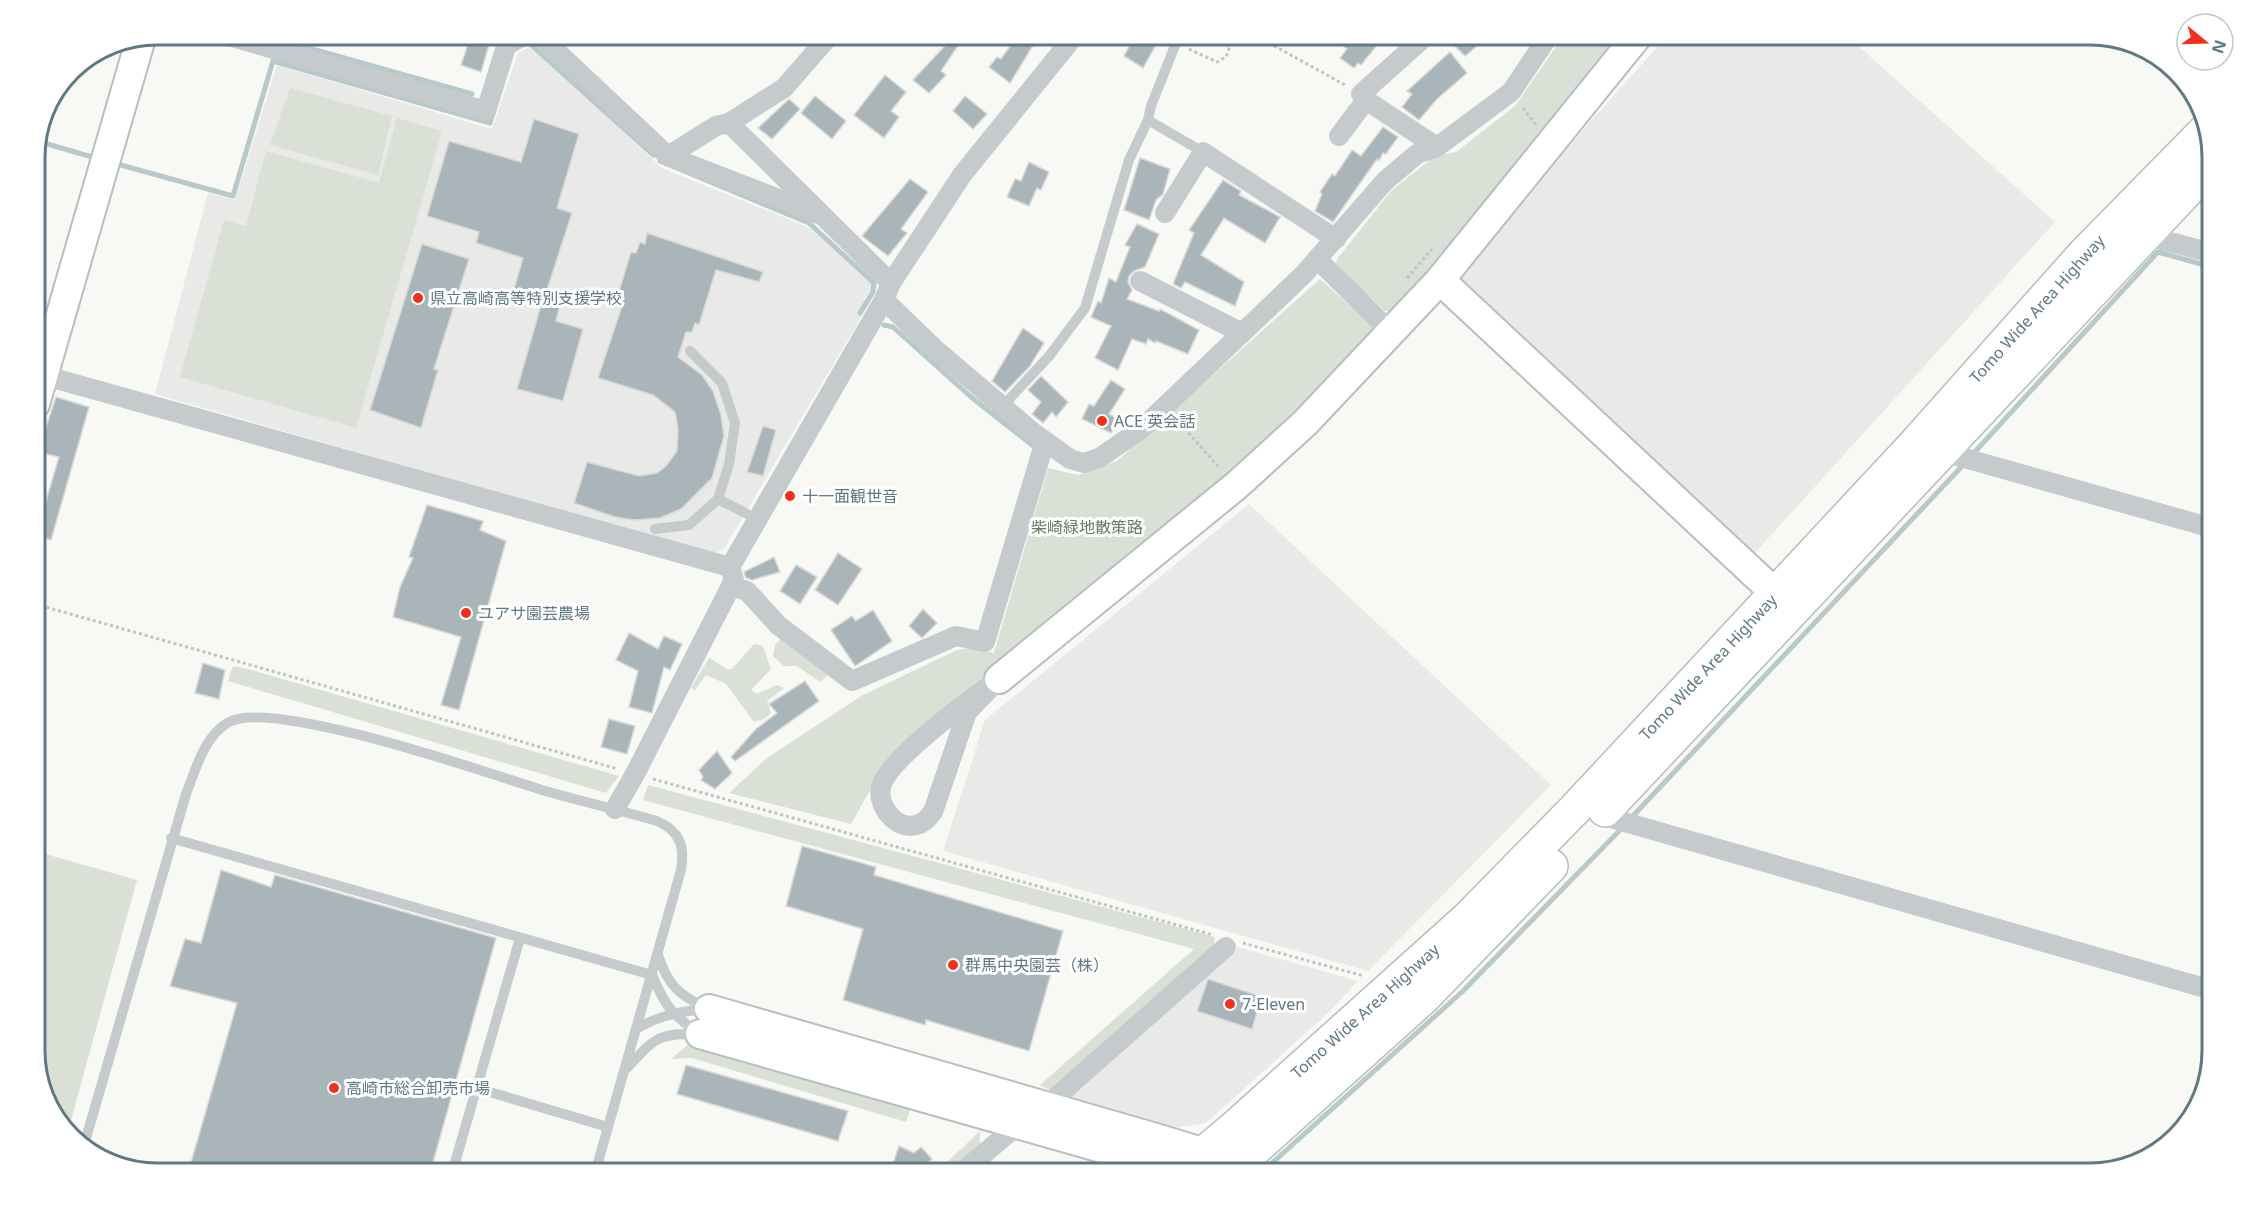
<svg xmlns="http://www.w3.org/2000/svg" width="2247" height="1208" font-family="'Noto Sans','Noto Sans JP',sans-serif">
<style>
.built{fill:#e9e9e8}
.green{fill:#dae0d5}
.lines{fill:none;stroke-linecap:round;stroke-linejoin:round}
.stream{stroke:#b8c9ca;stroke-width:5}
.building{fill:#a9b5b9;stroke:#d9d9d7;stroke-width:1.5}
.secondary-casing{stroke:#b7bec1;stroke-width:32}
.highway-casing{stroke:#b7bcbe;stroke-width:36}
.path{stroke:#c0c3c5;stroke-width:3;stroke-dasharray:3 3;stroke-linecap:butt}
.lane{stroke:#c5cacd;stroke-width:10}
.street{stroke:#c5cacd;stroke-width:20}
.secondary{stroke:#fff;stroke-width:28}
.highway{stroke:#fff;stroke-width:33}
.poi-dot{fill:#f0301c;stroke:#fff;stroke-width:2}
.labels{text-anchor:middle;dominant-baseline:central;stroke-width:6;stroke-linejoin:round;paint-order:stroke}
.poi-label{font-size:16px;fill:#607882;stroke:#fff;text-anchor:start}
.street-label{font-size:16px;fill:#607882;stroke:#fff}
.park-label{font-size:16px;fill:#687a60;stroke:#fff}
.rim{fill:none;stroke:#607882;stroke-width:3}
</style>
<rect width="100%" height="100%" fill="#f8f8f5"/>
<g class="built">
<polygon points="1668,35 1846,35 2055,222 1752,556 1452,277"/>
<polygon points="532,46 662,168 808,227 877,282 876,292 724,549 711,554 155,394 208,193 235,200 277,65 492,129 518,53"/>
<polygon points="1249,504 1551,785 1368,971 943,851 985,720"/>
<polygon points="1238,947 1358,981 1330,1011 1206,1123 1175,1128 1070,1097"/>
</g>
<g class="green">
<polygon points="1564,35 1626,35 1396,311 1385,311 1336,266 1337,259 1392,190 1435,156 1456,152 1515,106"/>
<polygon points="290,88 392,116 378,175 270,145"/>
<polygon points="397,118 442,131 356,428 180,377 224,220 246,226 266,151 379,183"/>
<polygon points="1320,279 1373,326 1372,340 1220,486 883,767 851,824 729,793 767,758 863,695 957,650 970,648 994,653 1048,468 1078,475 1117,461"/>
<polygon points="784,635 830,673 820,682 797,666 784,666 773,656 775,645"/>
<polygon points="754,644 763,646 771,669 751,690 757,694 777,685 784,688 767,701 771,713 764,719 754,722 726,684 706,675 695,690 691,688 709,658 727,669 732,669"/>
<polygon points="233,666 248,669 619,776 606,793 228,681"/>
<polygon points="648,785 1215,937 1213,951 1050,1090 1040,1085 1194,949 643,800"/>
<polygon points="35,851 137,880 68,1131 55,1119 35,1060"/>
<polygon points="689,1044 911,1107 906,1122 692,1058 671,1059"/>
<polygon points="980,1131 980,1147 949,1173 942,1167"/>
</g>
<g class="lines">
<g class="stream">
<polyline points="259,34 472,94"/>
<polyline points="513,50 528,42 653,155"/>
<polyline points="37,141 92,157"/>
<polyline points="660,161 809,223 874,283 873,292 860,313"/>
<polyline points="117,164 233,196 273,61 490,123 493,113"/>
<polyline points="884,325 893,327 971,397 1032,445"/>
<polyline points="1972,455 2158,252 2212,267"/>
<polyline points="1631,818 1966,462"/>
<polyline points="1261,1173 1463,991 1623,827"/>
</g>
</g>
<g class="building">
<polygon points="956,34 963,38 941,71 946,75 929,93 913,80"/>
<polygon points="1019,34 1040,34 1010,83 989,67 997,57 1001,59"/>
<polygon points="1136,34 1162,34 1143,68 1124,56"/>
<polygon points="1352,34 1386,34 1361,65 1358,63 1354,68 1340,58 1347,49 1343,46"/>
<polygon points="1458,34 1491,34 1465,56 1450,41"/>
<polygon points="471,35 490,41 481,72 461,65"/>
<polygon points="1450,52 1467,73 1437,99 1419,120 1402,107 1412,94 1407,91"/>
<polygon points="885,75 906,92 891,111 899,117 884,138 854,115"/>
<polygon points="815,96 846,121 832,139 801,113"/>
<polygon points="965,96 987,114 973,129 953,111"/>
<polygon points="789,99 800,109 772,139 758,128"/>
<polygon points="534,119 579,134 557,208 572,213 545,296 561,302 556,321 583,329 563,401 517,389 541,305 512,296 523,258 476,243 479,232 427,216 449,141 521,162"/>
<polygon points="1383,127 1398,137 1386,154 1383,153 1379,161 1377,159 1333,222 1315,211 1322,194 1320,192 1332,174 1335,176 1352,150 1361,156"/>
<polygon points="1140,158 1170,169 1163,194 1156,200 1149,220 1124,210"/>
<polygon points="1029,162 1049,172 1041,190 1037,188 1029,206 1007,197 1015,179 1021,181"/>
<polygon points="910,179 928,192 901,229 907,233 888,256 862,236"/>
<polygon points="1223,180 1241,191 1239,195 1280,217 1265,243 1224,218 1201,255 1244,282 1235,306 1185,282 1181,288 1173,284 1194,233 1189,230"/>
<polygon points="1137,224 1159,234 1145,267 1134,271 1129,276 1128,282 1132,290 1127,299 1159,311 1160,309 1199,330 1188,354 1156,341 1155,343 1148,339 1146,344 1132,339 1118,370 1095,358 1111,326 1091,317 1098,301 1101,303 1109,278 1116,282 1130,247 1125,245"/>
<polygon points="647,233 763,272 759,282 716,270 699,325 695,323 692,332 686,332 678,357 702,375 713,391 721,415 724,436 712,478 681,509 660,518 634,520 615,517 574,503 587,462 639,476 657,473 666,466 677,451 678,429 675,412 653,395 598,378 623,303 616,301 631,252 636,253 640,242 645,244"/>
<polygon points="422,244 469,259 434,369 438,370 421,428 370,410"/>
<polygon points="1023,328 1044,343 1030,366 1005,392 992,381"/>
<polygon points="1041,376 1068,402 1056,417 1052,412 1043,423 1032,414 1041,402 1028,390"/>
<polygon points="1111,380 1125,389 1109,414 1118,419 1111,433 1082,419 1089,404 1094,406"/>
<polygon points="56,397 89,407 51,540 36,535 59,457 38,452"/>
<polygon points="763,426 776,430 763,476 747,472"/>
<polygon points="427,505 483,521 480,530 506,541 459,710 441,705 461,637 393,617 400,587 413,558 409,557"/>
<polygon points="838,553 862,569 838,605 815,590"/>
<polygon points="774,557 780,572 752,580 746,578 744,572"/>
<polygon points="796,565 817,577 800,604 780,591"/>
<polygon points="923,609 937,623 922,638 909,626"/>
<polygon points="873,610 892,641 855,666 831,630 852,616 856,621"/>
<polygon points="629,633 658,649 664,636 682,644 670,670 664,667 652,713 629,707 638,671 616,660"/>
<polygon points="203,663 225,670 219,699 195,693"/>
<polygon points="805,681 819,701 735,761 731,757 756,729 777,713 769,704"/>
<polygon points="609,719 635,726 627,754 601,747"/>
<polygon points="717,751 732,773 715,789 701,780 703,777 699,770"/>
<polygon points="802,846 876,867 874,875 1063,931 1029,1051 926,1020 925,1025 843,1000 863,929 786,906"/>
<polygon points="221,870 271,887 275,875 496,938 430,1173 188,1173 237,1003 170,986 185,939 201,943"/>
<polygon points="1208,979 1262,997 1252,1029 1197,1011"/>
<polygon points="686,1065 848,1111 838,1141 677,1094"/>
<polygon points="899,1146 914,1153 921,1147 932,1159 926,1164 934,1173 890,1173"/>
</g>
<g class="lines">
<g class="secondary-casing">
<g id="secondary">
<polyline points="1440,280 1776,594"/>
<polyline points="35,404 141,38"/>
<polyline points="999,679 1237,485 1305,423 1440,280 1639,34"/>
<polyline points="709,1009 1156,1138 1205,1153 1220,1163"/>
<polyline points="700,1034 1151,1162 1185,1169 1203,1169"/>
</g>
</g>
<g class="highway-casing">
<g id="highway">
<polyline points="1605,810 2212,164"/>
<polyline points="1180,1173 1233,1129 1467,919 1574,810 1916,443 2086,252 2206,130"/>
<polyline points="1228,1173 1424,997 1551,866"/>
</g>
</g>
<g class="path">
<polyline points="1253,34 1345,85"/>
<polyline points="1189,49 1217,62 1226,57 1234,34"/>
<polyline points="1523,108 1536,125"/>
<polyline points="1407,278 1432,249"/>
<polyline points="1177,419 1219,468"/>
<polyline points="35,604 618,769"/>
<polyline points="653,779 1213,935"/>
<polyline points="1243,943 1364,976"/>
</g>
<g class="lane">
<polyline points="1173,34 1176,43 1151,106 1148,120 1203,152"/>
<polyline points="690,351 722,383 735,423 729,464 718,499"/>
<polyline points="1003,406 1050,355 1085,308 1129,160 1148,120"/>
<polyline points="655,529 689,525 718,499 757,519"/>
<path d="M171,838L652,975C665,1006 672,1015 700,1034"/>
<path d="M658,955C668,986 679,995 708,1009"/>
<path d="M636,1029C660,1015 681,1011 708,1009"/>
<path d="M627,1068C655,1038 657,1033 700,1034"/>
<polyline points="476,1088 608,1127"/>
<path d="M84,1145L186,794C196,769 204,736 229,722C272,698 488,773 542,790C580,801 619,810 657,821C680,831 685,846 681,870L595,1173"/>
<polyline points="452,1173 520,938"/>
</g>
<g class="street">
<polyline points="222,34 486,111 510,34"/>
<polyline points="538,34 668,156 823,216"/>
<polyline points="1361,94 1428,34"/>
<polyline points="729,123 891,283"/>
<polyline points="1339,136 1366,100 1437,147"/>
<polyline points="668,156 716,126 729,123 784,88 831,34"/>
<polyline points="1165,213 1203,152 1336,239"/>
<polyline points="2143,235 2212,253"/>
<polyline points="1317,259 1391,332"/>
<polyline points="1140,281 1240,332"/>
<polyline points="884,300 935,349 1035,434 1070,459 1084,463 1099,458 1140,430 1304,274 1385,181 1417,154 1437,147 1511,92 1550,34"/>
<polyline points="35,373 730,567"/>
<polyline points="1943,452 2212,528"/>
<polyline points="731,586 747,591 778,625 852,681 956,636 985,642 1045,441"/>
<path d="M999,679L967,712L933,812C930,815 927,820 923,822C901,836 876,808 881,787C887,760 974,696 999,679Z"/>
<polyline points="615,809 635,774 734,580 730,567 884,300 891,283 962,175 1076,34"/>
<polyline points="1600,815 2212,990"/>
<polyline points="961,1173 1019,1124 1046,1106 1226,947"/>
</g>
<use href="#secondary" class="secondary"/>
<use href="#highway" class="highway"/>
</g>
<g class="poi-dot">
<circle cx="418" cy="298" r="6"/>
<circle cx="1102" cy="421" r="6"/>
<circle cx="790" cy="496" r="6"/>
<circle cx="466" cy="613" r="6"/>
<circle cx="953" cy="965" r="6"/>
<circle cx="1230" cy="1004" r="6"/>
<circle cx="334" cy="1088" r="6"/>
</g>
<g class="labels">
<g class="poi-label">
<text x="430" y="298">県立高崎高等特別支援学校</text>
<text x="1114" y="421">ACE 英会話</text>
<text x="802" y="496">十一面観世音</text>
<text x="478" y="613">ユアサ園芸農場</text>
<text x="965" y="965">群馬中央園芸（株）</text>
<text x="1242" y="1004">7-Eleven</text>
<text x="346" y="1088">高崎市総合卸売市場</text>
</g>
<g class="street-label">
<text transform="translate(2037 309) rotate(-48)">Tomo Wide Area Highway</text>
<text transform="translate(1708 667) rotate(-47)">Tomo Wide Area Highway</text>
<text transform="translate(1365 1011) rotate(-42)">Tomo Wide Area Highway</text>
</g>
<g class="park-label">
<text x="1087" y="527">柴崎緑地散策路</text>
</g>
</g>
<path d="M0 0H2247V1208H0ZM157 45H2090A112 112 0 0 1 2202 157V1051A112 112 0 0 1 2090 1163H157A112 112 0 0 1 45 1051V157A112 112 0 0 1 157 45Z" fill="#fff" fill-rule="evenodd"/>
<path class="rim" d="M157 45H2090A112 112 0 0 1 2202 157V1051A112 112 0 0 1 2090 1163H157A112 112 0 0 1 45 1051V157A112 112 0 0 1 157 45Z"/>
<g transform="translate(2205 42) rotate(109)"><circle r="28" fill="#ffffff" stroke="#bfc9cd" stroke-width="1.5"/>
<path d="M0-4.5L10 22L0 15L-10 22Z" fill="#f0301c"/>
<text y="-9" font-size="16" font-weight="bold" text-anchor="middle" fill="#607882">N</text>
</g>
</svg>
